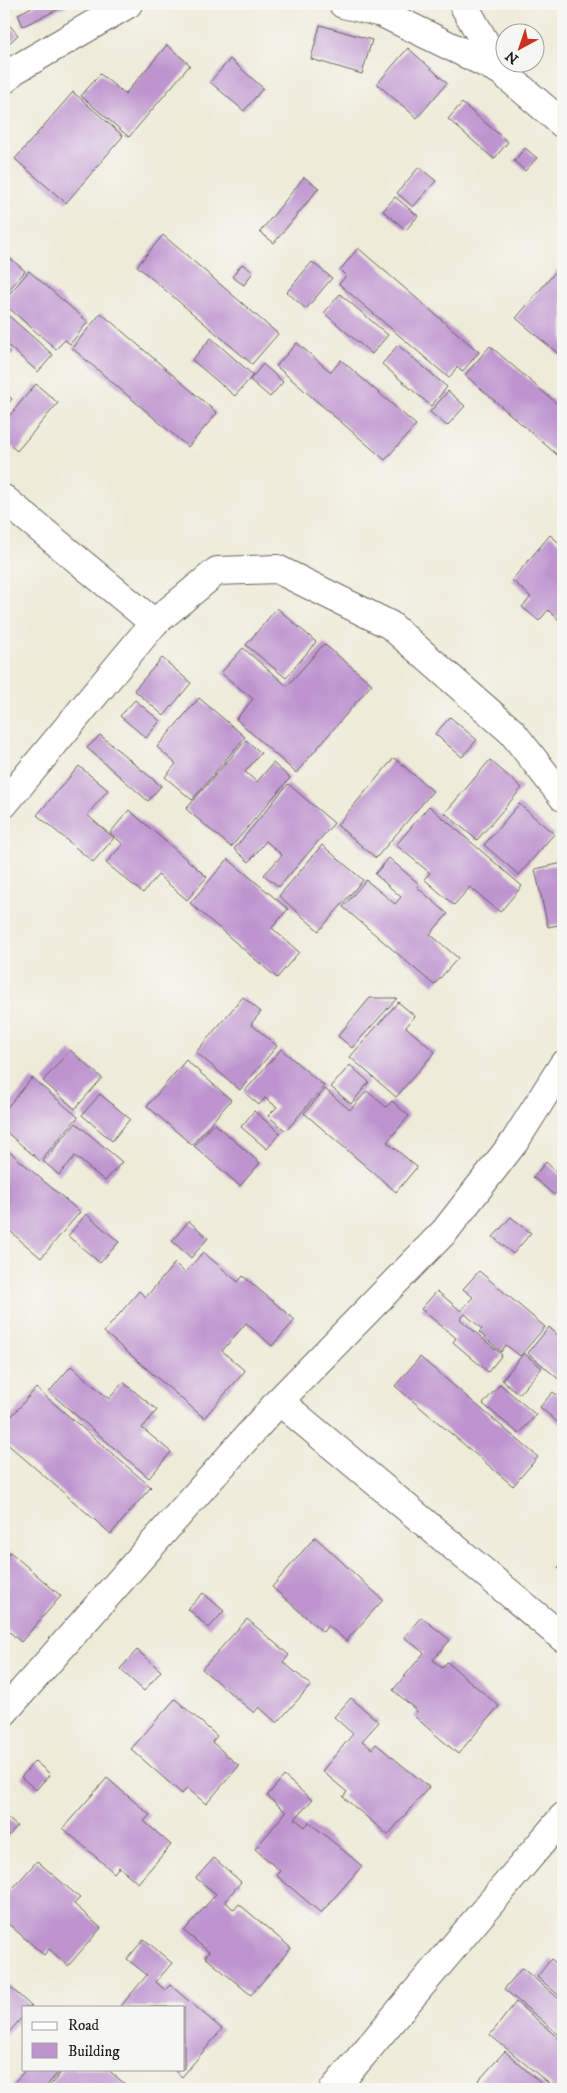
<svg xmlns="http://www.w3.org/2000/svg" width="567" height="2093" font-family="'IM FELL DW Pica',serif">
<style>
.building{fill:#be94cf}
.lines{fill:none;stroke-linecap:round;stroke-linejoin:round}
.minor-casing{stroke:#66645e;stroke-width:30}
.tertiary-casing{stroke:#66645e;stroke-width:30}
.minor{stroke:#fff;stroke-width:28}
.tertiary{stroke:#fff;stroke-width:28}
</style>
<rect width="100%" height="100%" fill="#f6f6f2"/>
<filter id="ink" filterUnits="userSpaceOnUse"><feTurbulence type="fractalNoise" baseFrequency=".02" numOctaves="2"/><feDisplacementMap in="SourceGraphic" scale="10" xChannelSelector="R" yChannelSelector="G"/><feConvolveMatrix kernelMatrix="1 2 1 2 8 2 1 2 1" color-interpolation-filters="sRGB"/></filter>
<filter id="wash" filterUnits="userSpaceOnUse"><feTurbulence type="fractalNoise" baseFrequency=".0096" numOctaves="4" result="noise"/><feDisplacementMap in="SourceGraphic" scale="20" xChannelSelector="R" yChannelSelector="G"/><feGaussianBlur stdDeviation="1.12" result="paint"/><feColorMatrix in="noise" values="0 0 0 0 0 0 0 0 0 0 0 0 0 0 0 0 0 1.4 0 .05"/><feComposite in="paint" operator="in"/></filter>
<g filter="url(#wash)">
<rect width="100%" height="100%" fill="#eeebd8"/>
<g id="blocks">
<g class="building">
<polygon points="38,4 70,4 23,26 18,14"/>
<polygon points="4,19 18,35 4,48"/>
<polygon points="320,25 372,40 362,74 311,59"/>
<polygon points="167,45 190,65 129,137 81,96 100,74 125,94"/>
<polygon points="408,48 447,83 417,118 377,84"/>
<polygon points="230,59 263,88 244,111 210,82"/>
<polygon points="73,92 123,136 66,203 15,159"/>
<polygon points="462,103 508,142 494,159 448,119"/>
<polygon points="525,148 537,158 525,171 514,161"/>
<polygon points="419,167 436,181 413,207 397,193"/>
<polygon points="304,177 319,188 274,243 260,232"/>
<polygon points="395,197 418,216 406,230 383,211"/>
<polygon points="163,235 278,334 252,364 137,266"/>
<polygon points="358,248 479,352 462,372 457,367 449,378 339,284 346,276 340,270"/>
<polygon points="4,253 25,271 4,296"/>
<polygon points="312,262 332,278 306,309 287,292"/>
<polygon points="563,263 563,358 516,318"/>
<polygon points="242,264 253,272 244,285 232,277"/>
<polygon points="29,271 88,322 70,344 65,340 56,349 4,304 4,300"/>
<polygon points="340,294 388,335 372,354 324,313"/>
<polygon points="101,313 217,413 188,447 72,348"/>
<polygon points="8,315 53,355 38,372 4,342 4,320"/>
<polygon points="211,338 253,375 235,396 192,360"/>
<polygon points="297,343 331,372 341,360 416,425 385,460 276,366"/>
<polygon points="398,345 447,387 431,406 382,364"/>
<polygon points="490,346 563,409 563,460 465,375"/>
<polygon points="4,347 10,352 4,359"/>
<polygon points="263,364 283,382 270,397 250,380"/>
<polygon points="36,384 58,403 17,451 4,440 4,422"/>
<polygon points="448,391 465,406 447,426 430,412"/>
<polygon points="4,392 12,399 4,408 9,411 4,417"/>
<polygon points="550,535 563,546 563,618 560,621 548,610 539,621 522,607 531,597 512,580"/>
<polygon points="277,608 316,642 286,678 246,645"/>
<polygon points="324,644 372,684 296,773 236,719 253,699 221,673 243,648 287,686"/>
<polygon points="162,658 191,683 164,716 134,690"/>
<polygon points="199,698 245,737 192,800 165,777 176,764 157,747"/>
<polygon points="135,700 160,721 146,738 120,716"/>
<polygon points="450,717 477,740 462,757 435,734"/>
<polygon points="100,735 161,786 148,801 87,748"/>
<polygon points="246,740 261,753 245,772 257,782 273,763 290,778 231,847 186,809"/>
<polygon points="394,758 433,791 376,858 337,825"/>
<polygon points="490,760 522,788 477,840 445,813"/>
<polygon points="79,766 108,790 87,815 114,838 93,862 37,815"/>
<polygon points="288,784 334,823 279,887 264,875 282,855 266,841 249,862 234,849"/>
<polygon points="519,804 554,834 519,875 484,845"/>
<polygon points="429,806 522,886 500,912 470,887 454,905 424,879 430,873 396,845"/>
<polygon points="129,810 207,877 187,900 158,875 143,893 106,863 123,844 110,833"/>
<polygon points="322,845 363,880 319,931 279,896"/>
<polygon points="389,858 419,884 417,887 448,914 430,934 458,958 434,985 343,907 366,880 395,904 401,897 375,874"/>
<polygon points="228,859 288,909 272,928 299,952 277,978 190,903"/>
<polygon points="563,863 563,924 548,927 535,869"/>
<polygon points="243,997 261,1012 251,1024 277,1046 240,1090 196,1052"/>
<polygon points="370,998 397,998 352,1048 338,1036"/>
<polygon points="398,1002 415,1016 406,1027 435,1052 396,1097 350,1057"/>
<polygon points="281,1049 324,1086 286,1131 268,1116 277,1107 265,1098 259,1105 244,1092"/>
<polygon points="70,1050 102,1078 75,1109 43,1081"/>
<polygon points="186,1060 231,1100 192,1145 147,1106"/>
<polygon points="350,1065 369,1082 351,1104 331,1087"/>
<polygon points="32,1078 78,1117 40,1161 4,1130 4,1111"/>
<polygon points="325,1089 350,1110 367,1091 386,1107 392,1101 409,1116 387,1142 417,1167 396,1192 304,1113"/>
<polygon points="100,1094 130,1119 112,1141 82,1115"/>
<polygon points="254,1111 280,1133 267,1149 241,1127"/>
<polygon points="76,1123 122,1162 105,1181 75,1156 59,1175 43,1161"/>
<polygon points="214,1123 260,1163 240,1186 194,1146"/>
<polygon points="4,1147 80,1212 41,1258 4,1226"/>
<polygon points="546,1162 563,1178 563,1184 554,1195 533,1177"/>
<polygon points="86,1214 119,1242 100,1263 68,1236"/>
<polygon points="511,1217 531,1233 513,1254 493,1237"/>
<polygon points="189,1221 208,1238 191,1258 172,1241"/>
<polygon points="203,1252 238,1282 243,1276 295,1320 272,1346 246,1323 222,1351 245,1371 204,1418 104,1332 139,1291 146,1297 175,1263 185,1273"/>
<polygon points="479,1271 545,1327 520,1356 506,1345 501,1352 479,1332 482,1329 465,1314 460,1319 502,1355 488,1372 453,1342 456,1338 421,1309 437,1291 461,1311 473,1297 463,1289"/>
<polygon points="549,1327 563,1340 563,1383 528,1353"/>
<polygon points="524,1353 542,1368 519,1394 502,1380"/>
<polygon points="420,1357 538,1457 513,1486 395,1386"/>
<polygon points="71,1366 109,1399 123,1382 157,1410 142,1428 171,1452 149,1478 49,1392"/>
<polygon points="500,1384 536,1415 519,1434 483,1404"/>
<polygon points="36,1388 151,1487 111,1534 4,1441 4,1425"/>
<polygon points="553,1392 563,1401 563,1427 540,1407"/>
<polygon points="315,1537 383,1600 346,1641 328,1625 323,1632 272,1587"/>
<polygon points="10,1552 61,1596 21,1642 4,1627 4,1559"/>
<polygon points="563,1561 563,1572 558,1568"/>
<polygon points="203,1593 224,1611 209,1628 188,1609"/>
<polygon points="421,1617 450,1640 433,1660 442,1668 447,1662 499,1706 458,1754 414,1716 417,1711 393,1690 424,1653 404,1637"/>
<polygon points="247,1619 289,1655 283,1662 311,1685 277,1723 259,1707 254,1713 202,1669"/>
<polygon points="137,1650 161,1671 144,1691 120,1669"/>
<polygon points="351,1698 379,1722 362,1741 372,1749 376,1744 429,1787 388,1835 343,1797 347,1792 322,1771 353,1734 334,1717"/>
<polygon points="175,1699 217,1736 212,1742 239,1766 206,1804 187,1788 182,1794 131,1749"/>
<polygon points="35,1761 50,1774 36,1790 21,1777"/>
<polygon points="284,1776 312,1800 295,1819 305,1827 309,1822 362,1866 321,1913 276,1875 280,1871 255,1849 286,1812 267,1796"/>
<polygon points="107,1778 150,1815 144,1821 171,1845 138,1883 119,1867 114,1873 63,1828"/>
<polygon points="4,1815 17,1826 4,1842"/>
<polygon points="214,1858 241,1882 225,1901 234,1910 239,1904 291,1948 251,1995 205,1957 209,1952 184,1931 216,1894 196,1878"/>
<polygon points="37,1861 80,1898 74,1904 101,1928 68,1966 49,1949 44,1955 4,1920 4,1898"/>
<polygon points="144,1939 172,1963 156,1982 165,1990 170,1985 222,2029 182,2077 173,2069 184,2069 184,2007 120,2007 147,1975 127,1959"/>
<polygon points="551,1959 563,1969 563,1999 537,1977"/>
<polygon points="522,1968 563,2002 563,2038 504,1989"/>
<polygon points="4,1971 10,1976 5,1982 32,2007 24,2007 24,2015 4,2038"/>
<polygon points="516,2002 563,2042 563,2089 549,2089 552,2086 490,2035"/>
<polygon points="505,2051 547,2089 471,2089"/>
<polygon points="26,2069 61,2069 44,2089 19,2089 13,2084"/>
<polygon points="64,2069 107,2069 131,2089 47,2089"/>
</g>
</g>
</g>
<g filter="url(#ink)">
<use href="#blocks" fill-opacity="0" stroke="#66645e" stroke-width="1"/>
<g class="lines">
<g class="minor-casing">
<g id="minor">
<polyline points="463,4 501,71"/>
<polyline points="4,499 154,623"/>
<polyline points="4,804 154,623 217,571 277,569 390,625 512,732 563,797"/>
<polyline points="279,1401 563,1638"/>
<polyline points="4,1712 279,1401 445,1231 515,1141 563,1065"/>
</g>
</g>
<g class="tertiary-casing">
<g id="tertiary">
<polyline points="343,4 382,13 501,71 563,124"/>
<polyline points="4,80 13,71 128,4"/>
<polyline points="334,2089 563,1817"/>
</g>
</g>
<use href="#minor" class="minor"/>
<use href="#tertiary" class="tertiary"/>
</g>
</g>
<rect width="567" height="2093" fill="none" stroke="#f6f6f2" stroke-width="20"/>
<rect x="22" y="2006" width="162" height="65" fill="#f6f6f2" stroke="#9f9f9c"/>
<rect x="32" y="2022" width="25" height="8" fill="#ffffff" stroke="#9f9f9c"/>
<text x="68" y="2030" font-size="15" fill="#1c1c1c">Road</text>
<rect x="32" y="2043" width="25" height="15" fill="#be94cf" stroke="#9f9f9c"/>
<text x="68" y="2056" font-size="15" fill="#1c1c1c">Building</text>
<g transform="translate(520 48) rotate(220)"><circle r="24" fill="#f6f6f2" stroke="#9f9f9c"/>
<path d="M0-4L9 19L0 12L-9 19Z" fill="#c8321e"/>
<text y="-8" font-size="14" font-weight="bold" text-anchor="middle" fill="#1c1c1c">N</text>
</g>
</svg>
